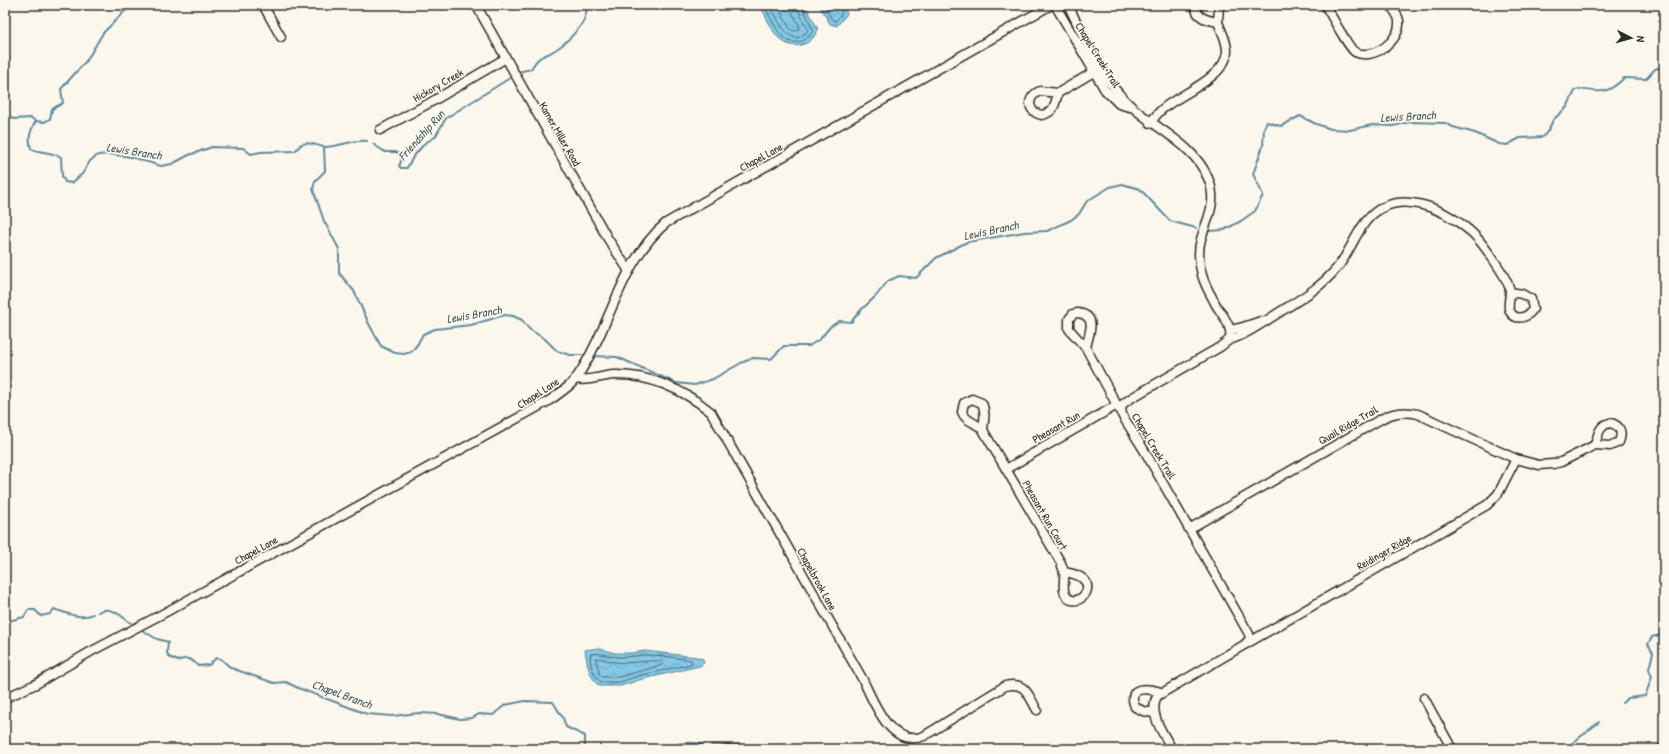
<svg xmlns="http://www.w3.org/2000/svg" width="1669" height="754" font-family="'Patrick Hand',sans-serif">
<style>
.water{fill:url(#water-waves);stroke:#60899b}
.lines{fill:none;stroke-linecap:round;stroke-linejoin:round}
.shore{stroke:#4f6a75;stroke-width:1}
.stream{stroke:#60899b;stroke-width:2}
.minor-casing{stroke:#2b2b2b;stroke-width:11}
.minor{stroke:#fbf7ec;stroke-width:8}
.labels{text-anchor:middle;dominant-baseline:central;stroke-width:3.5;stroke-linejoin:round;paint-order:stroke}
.street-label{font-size:11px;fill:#2b2b2b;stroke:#fbf7ec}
.water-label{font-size:12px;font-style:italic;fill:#465a63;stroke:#fbf7ec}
</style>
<defs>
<pattern id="water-waves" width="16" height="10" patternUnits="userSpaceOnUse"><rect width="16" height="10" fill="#84c8e5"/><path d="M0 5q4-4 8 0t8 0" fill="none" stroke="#72acc5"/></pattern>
</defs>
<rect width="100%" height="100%" fill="#fbf7ec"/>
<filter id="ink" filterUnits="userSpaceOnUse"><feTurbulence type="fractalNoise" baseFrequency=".025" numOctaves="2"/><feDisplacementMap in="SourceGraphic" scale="8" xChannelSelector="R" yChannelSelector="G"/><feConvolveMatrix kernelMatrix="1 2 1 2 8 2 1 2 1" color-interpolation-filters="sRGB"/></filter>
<g filter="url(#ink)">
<g class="water">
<path d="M760,5H805L818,29C815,37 810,43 801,45C777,50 769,22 760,5Z"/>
<polygon points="819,5 844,5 847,14 837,26 830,24"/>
<path d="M598,648L615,653H631L645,651L697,657L703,659L704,663L700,666L639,680L621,686H599C589,677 587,664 585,650Z"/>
</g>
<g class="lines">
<g class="shore">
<path d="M764,5C772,19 781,49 802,41C808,38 811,35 813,30L802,5"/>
<path d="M770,5C777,17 791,54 808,30L798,10L797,5"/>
<polyline points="777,5 790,29 794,31 798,30 800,27 792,12 791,5"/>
<polyline points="824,5 832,20 836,21 842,13 840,5"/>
<path d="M591,654C600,652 607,656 616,657C626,658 636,655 647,655C662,655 676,658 691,660L692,662L691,664L638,676L620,682H601C594,677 588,662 591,654Z"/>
<path d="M596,658C602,658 608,661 615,662C630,664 646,660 662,661L664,663L662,665L619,677H603L600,675Z"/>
</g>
<g class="stream">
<polyline points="156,5 159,6 165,5"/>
<path d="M518,72L531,69C541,52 542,59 555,50C564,45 579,30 584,20C586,16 586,10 588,5"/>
<path d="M5,114L14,119L31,118L36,121C30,131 28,137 31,149C42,153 52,152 61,157L62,176L65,182L72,183L83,173L90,161L98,155L108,154L131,157L161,166L172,164L189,155L212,147L243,148L251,154L261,152L295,151C297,149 300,145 302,144C310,141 317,146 324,147C339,147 353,139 367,141"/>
<polyline points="36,121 44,122 50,119 52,109 63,103 61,89 87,60 103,33 127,9 136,8 138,5"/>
<polyline points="373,144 385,152 396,152 401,155 402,159 399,166 401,168 407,168 413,157 425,143 435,137 446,118 513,76"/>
<polyline points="324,147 325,171 315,181 313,189 324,221 339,249 339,273 354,291 369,324 381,346 395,353 404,354 411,352 417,345 423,334 435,329 471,325 505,315 513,316 522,320 529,329 545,339 557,351 570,355 587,355"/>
<path d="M1209,231L1224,230L1241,221L1255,211L1263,195L1253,174L1263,146L1264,128L1267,122L1281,126L1300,116L1316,124L1331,129L1350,130L1372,125L1393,126L1410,122L1445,123L1453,127L1475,133L1499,144L1507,145L1520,138L1543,137L1549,129L1553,120L1567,107L1575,91L1578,89C1601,92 1607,95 1624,78L1646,79L1655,69L1664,66"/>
<polyline points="592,356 617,357 676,383 695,385 713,379 741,363 753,358 771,359 784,346 809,346 820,339 830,327 839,321 851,322 861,310 876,296 888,281 899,276 916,278 936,258 967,242 1024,232 1047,231 1071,220 1079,214 1087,201 1110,187 1122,184 1140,189 1170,221 1196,228"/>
<path d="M98,612C110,605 121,616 131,623"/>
<path d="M5,622L24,617L28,610H35L41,616L50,614L54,609C66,613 82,620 93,614"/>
<path d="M140,629L157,639L168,642L167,653L169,657L178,661C187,657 191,658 198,666L209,665L216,658L221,659L231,668L274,683L286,682L298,688L367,714L392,716L419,713L438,714L460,719L472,718L479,714L493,715L505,705L525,701L553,702L563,718L566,727L585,736V749"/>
<polyline points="1622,703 1628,698 1645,696 1652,677 1649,669 1653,653 1648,644 1652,637 1664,634"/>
<polyline points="711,745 738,745 751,749"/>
<path d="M660,749C677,744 683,741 702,744"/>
<polyline points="1565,749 1599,722"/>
</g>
<g class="minor-casing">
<g id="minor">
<polyline points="263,5 281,37"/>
<polyline points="476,5 608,239 629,271"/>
<polyline points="1055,5 1105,90 1119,104 1129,107"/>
<path d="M1068,5C1083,34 1098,72 1121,96C1147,126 1192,140 1208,178C1218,201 1208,217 1201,239C1198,250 1199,264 1202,275C1205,286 1211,295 1216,305C1221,313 1229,322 1230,331C1231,335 1230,337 1229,340L1220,347L1133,397L1124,403L1121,407L1122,415L1144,450L1249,634L1250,639L1244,645L1157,696C1148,714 1163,733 1172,749"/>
<path d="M1195,5C1196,18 1207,20 1218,22L1219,5"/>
<path d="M1325,5C1330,13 1349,49 1355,52C1373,61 1401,41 1399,21C1399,16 1393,10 1391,5"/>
<path d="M1040,91L1058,93C1055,103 1055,112 1042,115C1027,112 1026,97 1040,91Z"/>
<polyline points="1058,93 1097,70"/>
<path d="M1150,123C1155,117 1159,111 1165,107C1183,93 1227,76 1227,51C1227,40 1221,31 1218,22"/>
<polyline points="380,130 433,101 506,58"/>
<path d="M1510,292L1522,294L1531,299L1533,309C1527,319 1512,322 1509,308C1508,303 1510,297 1510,292Z"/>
<path d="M1078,313C1099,316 1088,335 1086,348L1069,329V319L1073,314Z"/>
<polyline points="1230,330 1240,328 1261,321"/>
<path d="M1229,340C1244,336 1256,327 1269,319C1293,303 1318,291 1337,268C1349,254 1355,234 1367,220C1396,186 1443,208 1470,231C1480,239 1510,280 1510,292"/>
<polyline points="1086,348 1119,409"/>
<path d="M575,379C590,382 600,376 614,375C649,374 684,390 711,412L863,680C874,703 891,749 924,736L1005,686C1026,681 1028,695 1037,710"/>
<path d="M972,399L982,403C986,412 984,420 983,430C976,422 966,422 962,412L964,403Z"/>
<path d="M1610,423C1620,425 1623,432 1619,442L1610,446L1595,445C1598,435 1599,425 1610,423Z"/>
<polyline points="983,430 1061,563 1064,572"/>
<polyline points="1006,469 1117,405"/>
<path d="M1189,529L1381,419C1393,412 1405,411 1418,414L1516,459L1539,465L1553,464L1561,462L1595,445"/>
<path d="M1064,572C1069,573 1077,574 1082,578C1098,590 1073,611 1065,594C1062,587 1065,579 1064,572Z"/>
<polyline points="1246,644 1487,505 1498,494 1516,459"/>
<path d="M5,698L36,684L90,652L166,612L547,402C556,396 565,390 572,383C583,371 590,355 597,341C617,299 630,254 666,223L1051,5"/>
<polyline points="1424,698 1452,749"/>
<path d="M1154,713L1143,711L1135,707C1126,685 1148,688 1161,692"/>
<polyline points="1662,749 1664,748"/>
</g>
</g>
<use href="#minor" class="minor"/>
</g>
</g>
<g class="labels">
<g class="street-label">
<text transform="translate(1098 55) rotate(58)">Chapel Creek Trail</text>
<text transform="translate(438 85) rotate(-30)">Hickory Creek</text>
<text transform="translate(560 134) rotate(60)">Kamer Miller Road</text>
<text transform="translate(761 157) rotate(-29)">Chapel Lane</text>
<text transform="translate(538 393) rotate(-33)">Chapel Lane</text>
<text transform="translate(1348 425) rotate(-30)">Quail Ridge Trail</text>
<text transform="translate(1056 427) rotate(-30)">Pheasant Run</text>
<text transform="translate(1154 446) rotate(59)">Chapel Creek Trail</text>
<text transform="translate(1045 515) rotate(60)">Pheasant Run Court</text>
<text transform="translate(256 550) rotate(-29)">Chapel Lane</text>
<text transform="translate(1384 552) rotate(-30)">Reidinger Ridge</text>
<text transform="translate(817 579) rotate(61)">Chapelbrook Lane</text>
</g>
<g class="water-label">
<text transform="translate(1408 116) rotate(-3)">Lewis Branch</text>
<text transform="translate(421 135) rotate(-48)">Friendship Run</text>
<text transform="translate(134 151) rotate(9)">Lewis Branch</text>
<text transform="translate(991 230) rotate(-12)">Lewis Branch</text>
<text transform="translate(474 314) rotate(-10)">Lewis Branch</text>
<text transform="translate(342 694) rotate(20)">Chapel Branch</text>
</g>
</g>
<rect width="1669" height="754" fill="none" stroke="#fbf7ec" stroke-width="20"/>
<rect x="10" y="10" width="1649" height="734" fill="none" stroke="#2b2b2b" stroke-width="1.5" filter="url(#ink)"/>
<g transform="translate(1631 38) rotate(96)" stroke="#fbf7ec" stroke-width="3" paint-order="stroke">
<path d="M0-3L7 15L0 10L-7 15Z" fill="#2b2b2b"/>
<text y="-6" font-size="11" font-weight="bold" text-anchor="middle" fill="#2b2b2b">N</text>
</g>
</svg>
